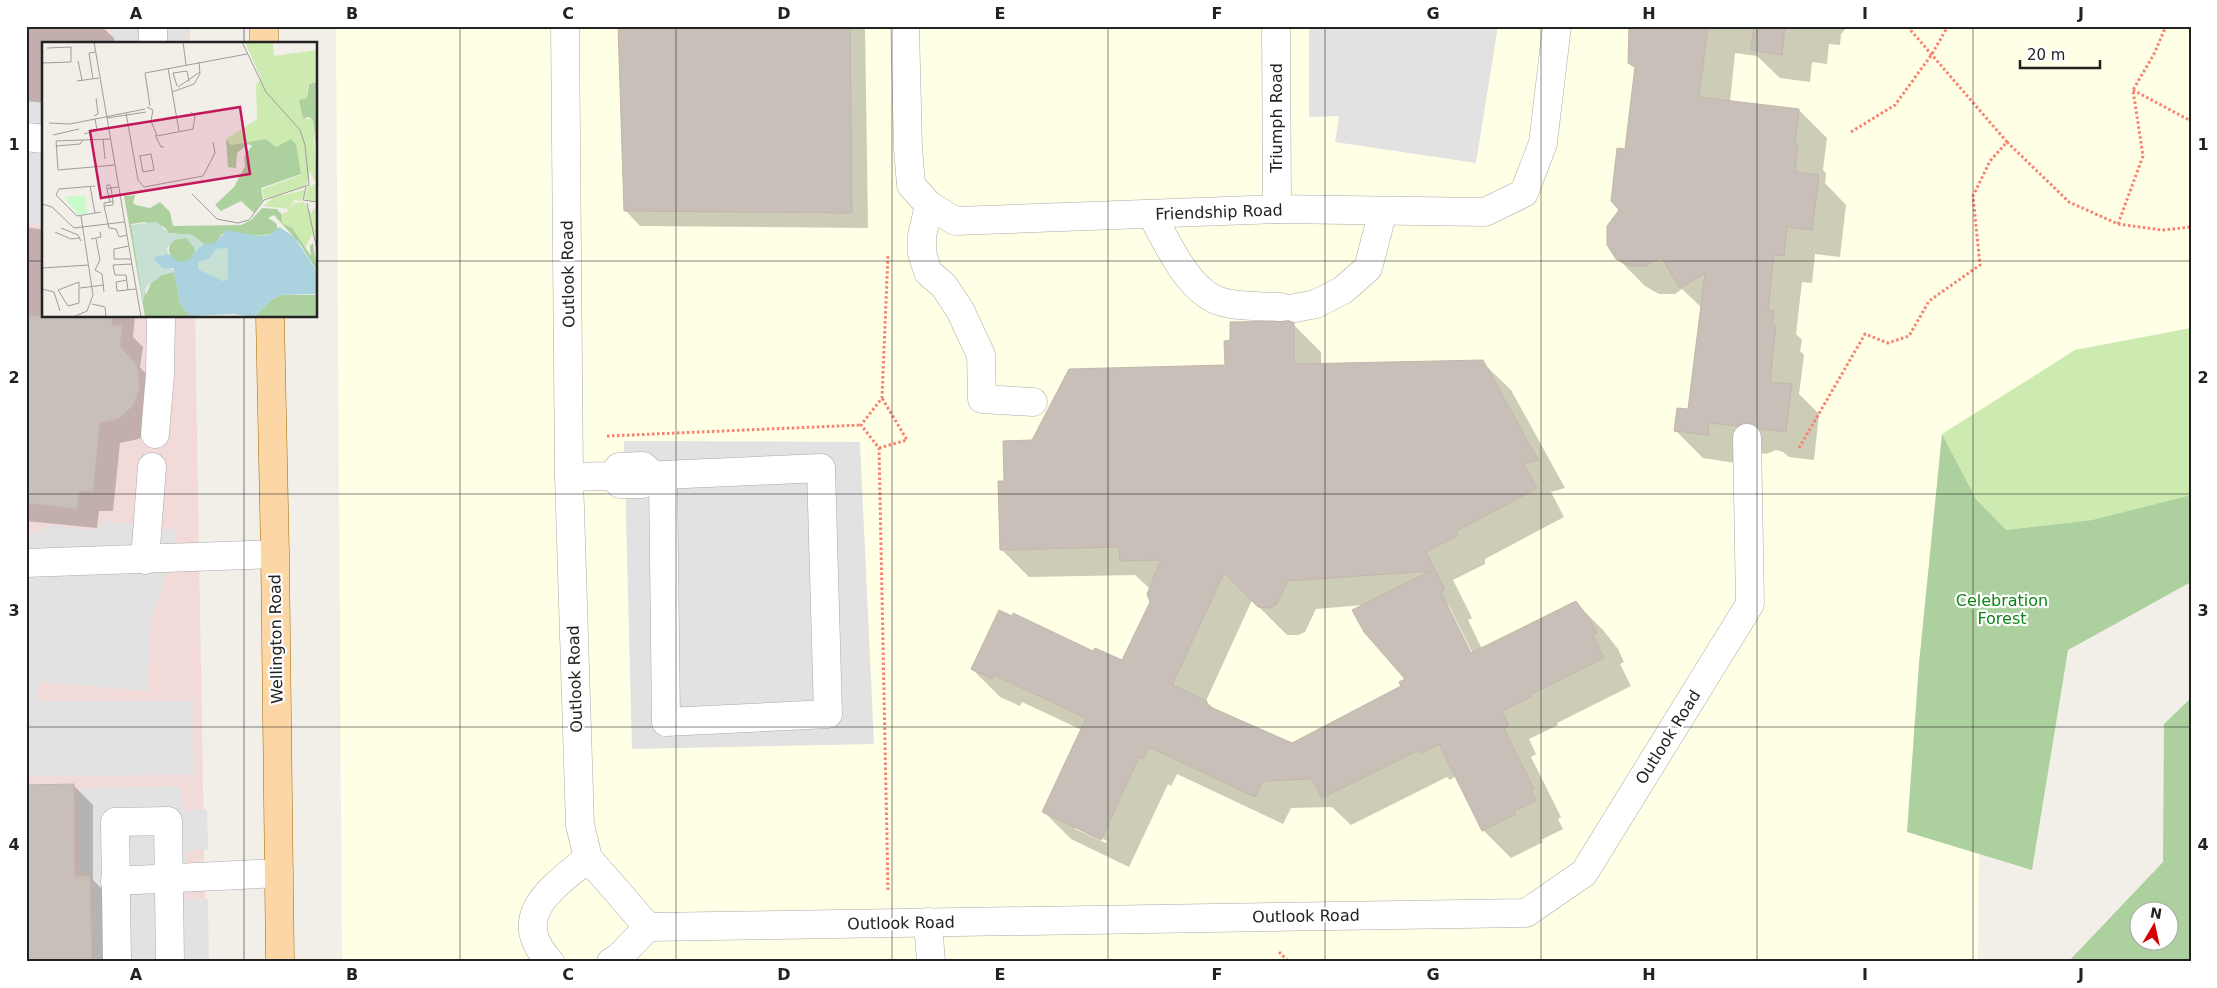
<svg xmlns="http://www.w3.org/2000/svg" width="2217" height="988" font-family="'DejaVu Sans',sans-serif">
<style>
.commercial{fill:#f2dad9}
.education{fill:#ffffe5}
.grass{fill:#cdebb0}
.forest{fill:#add19e;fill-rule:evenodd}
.parking{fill:#e2e2e2}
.shadow{fill:#0003;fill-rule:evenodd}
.building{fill:#c7bfb8;stroke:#c4b6ab;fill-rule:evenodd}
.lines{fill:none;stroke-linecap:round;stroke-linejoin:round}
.minor-casing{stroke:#a9a9a9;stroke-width:29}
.major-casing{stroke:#a06b00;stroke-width:29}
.path{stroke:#fa8072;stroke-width:3;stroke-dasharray:2.5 2.5;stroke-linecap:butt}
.minor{stroke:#fff;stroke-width:28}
.major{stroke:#fcd6a4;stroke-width:28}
.grid{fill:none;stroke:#222;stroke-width:1;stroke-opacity:0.55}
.labels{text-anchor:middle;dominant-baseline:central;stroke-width:4.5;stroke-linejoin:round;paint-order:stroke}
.street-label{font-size:16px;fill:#222;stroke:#fff}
.park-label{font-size:16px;fill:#0c8416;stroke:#fff}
.inset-road{fill:none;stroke:#9f9d99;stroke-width:1}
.view{fill:#c2185b;fill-opacity:0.15;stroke:#c2185b;stroke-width:2.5}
.inset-edge{fill:none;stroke:#222;stroke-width:2.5}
.neatline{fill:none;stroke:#222;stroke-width:2}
.grid-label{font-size:16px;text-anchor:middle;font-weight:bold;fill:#222}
</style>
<rect width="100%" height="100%" fill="#f2efe9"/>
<polygon class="commercial" points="26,26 190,26 190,44 44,44 44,316 195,316 206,962 26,962"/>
<polygon class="education" points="336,26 2191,26 2191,328 2075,350 1942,435 1919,664 1907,832 1979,854 1978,962 342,962"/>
<polygon class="grass" points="2191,328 2191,495 2092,520 2006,530 1976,499 1942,434 2075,350"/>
<g class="forest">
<polygon points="1942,434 1976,499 2006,530 2092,520 2191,495 2191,582 2068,650 2032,870 1907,832 1919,664"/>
<path d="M2191,698V962H2068L2163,862L2164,724ZM2140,910H2170V940H2140Z"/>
</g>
<g class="parking">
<rect x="112" y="26" width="76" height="18"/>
<polygon points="1339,26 1498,26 1476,163 1335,142 1339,116 1309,117 1309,29"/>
<polygon points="26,100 44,102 44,226 26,223"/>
<polygon points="624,441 860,442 874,744 632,749"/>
<polygon points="105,521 176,530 172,558 151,621 147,691 39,682 37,701 193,701 195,775 26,776 26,536 52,525 96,530"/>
<polygon points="180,786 183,811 207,809 208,849 186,851 188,878 187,900 208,899 209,962 94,962 92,873 79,872 78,788"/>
</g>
<g class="shadow">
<polygon points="26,26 101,26 114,38 114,44 44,44 44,103 26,101"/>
<polygon points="619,26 865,26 868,228 640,226 625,210"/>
<polygon points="1630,26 1848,26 1841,34 1840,45 1829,44 1827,64 1812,62 1810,82 1780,78 1757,56 1735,53 1730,102 1799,110 1827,138 1823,170 1826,173 1825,183 1846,205 1840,257 1815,254 1812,283 1802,282 1796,334 1802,340 1800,351 1804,355 1799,394 1819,414 1814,460 1789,457 1783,452 1776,450 1766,454 1737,450 1735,463 1703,458 1675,430 1689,411 1702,308 1682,289 1675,294 1659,294 1645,286 1617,258 1636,69 1629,63"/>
<polygon points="26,227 44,230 44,316 135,316 133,337 143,347 140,367 157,387 153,426 139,439 120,443 113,511 99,511 97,528 26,521"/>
<path d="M1293,324L1321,352V365L1482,362L1511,390L1565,488L1551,492L1564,517L1485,559V564L1453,580L1472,618L1468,620L1482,649L1575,602L1603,630L1618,649L1624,662L1620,664L1631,686L1557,723L1558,725L1529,739L1536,754L1531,757L1561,817L1558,819L1563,829L1541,840L1543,842L1511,858L1483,830L1456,776L1450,780L1447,777L1351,825L1332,807L1291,808L1283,824L1177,774L1171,786L1168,784L1129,867L1071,839L1043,811L1082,730L1022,702L1020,706L1000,697L972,669L1094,653L1122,662L1151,602L1150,589L1135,575L1029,577L1001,549L1005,482L1033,441L1226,366ZM1252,600L1287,635H1298L1305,632L1316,609L1363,605L1406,679L1402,687L1292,744L1215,710L1206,701ZM1445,604H1448L1475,658L1472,659ZM1075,826L1107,841L1106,843L1075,829Z"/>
<polygon points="74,786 93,805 93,880 109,896 110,962 26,962"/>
</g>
<g class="building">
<polygon points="618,26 850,26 852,213 624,211"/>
<polygon points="1629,26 1708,26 1699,97 1799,109 1795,144 1798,144 1795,172 1819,175 1812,230 1787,227 1784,256 1774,255 1768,310 1774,311 1772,325 1776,325 1770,382 1792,384 1786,432 1760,429 1754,424 1747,422 1737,426 1709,423 1708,435 1674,431 1677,408 1688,409 1705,273 1680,288 1661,257 1646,266 1630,266 1616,259 1607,245 1607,226 1619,210 1611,201 1617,148 1625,149 1632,91 1635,67 1628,63"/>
<polygon points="1754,26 1785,26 1782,55 1751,50"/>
<polygon points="26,316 113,316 112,326 123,325 120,346 137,365 140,387 133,406 118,419 100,423 93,492 79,491 77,509 26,503"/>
<path d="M1287,321L1294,323V364L1483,360L1538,460L1524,464L1537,488L1457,531V536L1426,552L1445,590L1441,592L1471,653L1576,601L1590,620L1597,633L1593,635L1604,658L1530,695L1531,697L1502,711L1509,726L1504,729L1534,789L1531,790L1536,801L1514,811L1516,814L1482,831L1439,744L1421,753L1419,750L1322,798L1312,779L1263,781L1255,797L1149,747L1143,759L1139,757L1101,840L1042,812L1086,718L994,675L992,679L971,669L999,610L1012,616L1013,613L1093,651L1095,648L1122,660L1150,602L1147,594L1161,560L1120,561L1119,547L1000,550L998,481H1004L1003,441L1032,440L1069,369L1225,365L1224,341L1230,340V322ZM1431,571L1352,610L1364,632L1405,679L1399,682L1401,686L1292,743L1206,705L1207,701L1172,685L1224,573L1258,607L1270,608L1277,604L1288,581Z"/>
<polygon points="74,784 75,876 90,876 92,962 26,962 26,785"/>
</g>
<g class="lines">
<g class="minor-casing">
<g id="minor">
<polyline points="153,26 153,44"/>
<polyline points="565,26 569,477 580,825 588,858 648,927 1526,913 1584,873 1750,604 1747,438"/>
<polyline points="905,26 908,148 911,185 929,205 955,221 1277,209 1485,212 1524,193 1543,143 1557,26"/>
<polyline points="1276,26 1277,209"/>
<polyline points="26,137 44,139"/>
<polyline points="929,205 922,236 922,253 928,272 944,286 960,310 981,355 982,399 1033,402"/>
<path d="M1151,214C1168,243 1189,296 1226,303C1244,307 1263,306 1281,307"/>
<polyline points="1295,308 1316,304 1343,290 1368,268 1383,211"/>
<polyline points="155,434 160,374 161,316"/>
<polyline points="654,476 663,475 821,468 828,714 666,722 663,475"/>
<polyline points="569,477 612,476 620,484 642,484 654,476 643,466 619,467 612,476"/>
<polyline points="145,560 152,467"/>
<polyline points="26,563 275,554"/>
<polyline points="115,881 279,873"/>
<polyline points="928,922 931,962"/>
<polyline points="117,962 115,822 168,821 170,962"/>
<path d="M550,962C507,915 554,887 588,858"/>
<polyline points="611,962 619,957 648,927"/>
</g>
</g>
<g class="major-casing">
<g id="major">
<polyline points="264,26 264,44"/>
<polyline points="270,316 275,554 280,962"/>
</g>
</g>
<g class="path">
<polyline points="2133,90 2191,121"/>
<polyline points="1851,132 1895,105 1932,54 1948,26"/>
<polyline points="2007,142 2069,202 2118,224 2162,230 2191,227"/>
<polyline points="2118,224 2143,156 2133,90 2154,54 2166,26"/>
<polyline points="607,436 861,425"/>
<polyline points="879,448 907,440 882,398"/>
<polyline points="1799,448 1865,334 1888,343 1909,336 1929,301 1980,265 1973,196 1990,161 2007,142 1907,26"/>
<polyline points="888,890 879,448 861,425 882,398 888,254"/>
<polyline points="1279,952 1289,962"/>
</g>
<use href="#minor" class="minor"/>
<use href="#major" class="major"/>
</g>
<path class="grid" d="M244,26V44M460,26V962M676,26V962M892,26V962M1108,26V962M1325,26V962M1541,26V962M1757,26V962M1973,26V962M26,261H44M316,261H2191M244,316V962M26,494H2191M26,727H2191"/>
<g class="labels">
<g class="street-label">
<text transform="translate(1276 118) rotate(-90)">Triumph Road</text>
<text transform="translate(1219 212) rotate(-2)">Friendship Road</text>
<text transform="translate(568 274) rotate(-91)">Outlook Road</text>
<text transform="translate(276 639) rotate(-91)">Wellington Road</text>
<text transform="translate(575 679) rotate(-92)">Outlook Road</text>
<text transform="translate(1668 737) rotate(-58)">Outlook Road</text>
<text transform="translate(1306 916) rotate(-1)">Outlook Road</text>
<text transform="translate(901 923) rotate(-1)">Outlook Road</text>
</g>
<g class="park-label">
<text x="2002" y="600">Celebration<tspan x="2002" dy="18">Forest</tspan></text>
</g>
</g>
<g transform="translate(42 42)">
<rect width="275" height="275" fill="#f2efe9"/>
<path d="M203,0H231L232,14L275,8V40L266,42L265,56L258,59L261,77H271L275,139H272L268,129L264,144L222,157L220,147L259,133L252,99L234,105L224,97L189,103L184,97L215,77L214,42L219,37ZM275,141V160L262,157L266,145ZM263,148L259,159L252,158L247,167L221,164L232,155ZM262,160L269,171L275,163V205L270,192L263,206L248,185L240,181L241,170L244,171L252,161Z" fill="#cdebb0"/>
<path d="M275,40V104H274L271,78L267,75L261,77L257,58L265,56L267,42ZM184,97L189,103L224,97L234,105L249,97L254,102L259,132L219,146L221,158L212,171L199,159L179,169L173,163L192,145L203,124L202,115L210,104L206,102L195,111L194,126L186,125ZM93,153L91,161L94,163L108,166L118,160L128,170L131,184L199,183L209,178L220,166L235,167L240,173V181L250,186L269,214L268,204L271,201L275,229L258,202L232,173L226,176L234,181L236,187L230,192L212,194L193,190L180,192L173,202H162L150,193L127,191L122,185L103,180L89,182L104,253L109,241L120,233L132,230L139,264L149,275H103L82,154ZM127 208a13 13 0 1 1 26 0a13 13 0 1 1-26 0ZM239,253H275V275H212L229,258Z" fill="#add19e"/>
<path d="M114,180L127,191L150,193L162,202L154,208L144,196L133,198L125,206L126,212L120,215L132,230L120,233L109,241L104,246L101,260L89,183ZM186,206V236L181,239L156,227V221L168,216L174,207Z" fill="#c6e0d4"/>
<path d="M43,153L45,171L36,173L22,155Z" fill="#c8facc"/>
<path d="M238,185L253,196L274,228L275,252L239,253L229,258L212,275L191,272L148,274L139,264L131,226H121L113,219V215L126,212L137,220L147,218L154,208L162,202L173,201L185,188L215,194L227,193ZM186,206V236L181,239L156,227V221L168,216L174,207Z" fill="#aad3df" fill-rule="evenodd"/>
<path class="inset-road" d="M52,0L99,275M141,0L144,23M36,19L40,38M0,21L29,20V5L5,6M126,26L137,89M51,37L47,11L53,10M35,39L57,36M135,44L131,31L145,29L147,40M136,45L158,30M130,50L152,42L158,32L157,20M108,64L103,31L205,12M105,65L111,68L109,79L115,94L151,87L153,74L149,70M84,71L96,138L102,145L161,134L173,111L171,100M52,74L56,72L54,56M65,76L104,70M7,81L28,82L103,67M42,92L55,88L53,77M11,93L37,87M113,93L119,105H122M61,97L63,117M68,97L14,99L16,128L73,123M14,104L38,102L41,98M97,114H98L109,112L112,128L101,130L98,114M48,144L53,171M53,144L17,147L14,153L35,174L59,170M264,145L261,158L275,160M65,147L68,160L71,159L69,146L68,143H65V147L69,146L76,145M150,152L175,177L196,181L207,178L222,158L267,143L263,103L258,88L224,50L200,0M68,160L62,161V164L71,163V159M265,161L275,208M0,162L10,165L32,186L82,180M62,164L67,186L74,187L77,195L85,193M19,186L36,193L39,199M13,190L29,197L38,196M49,197L59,195L58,190M54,197L58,218L53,228L60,232L62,250M87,204L72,207V217H89M0,226L47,223M85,238L74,240L75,249L94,247M37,240V261L26,264L16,248ZM38,246L62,243M0,247L12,250L18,269M86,248L84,233H73L71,223L90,222M50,262L63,265L64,275M31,275L45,269L51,253L39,174"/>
<path class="view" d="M198,65L208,132L59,156L48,89Z"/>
<rect width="275" height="275" class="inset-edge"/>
</g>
<rect width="2217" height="988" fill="none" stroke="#ffffff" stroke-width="55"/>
<g transform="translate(2154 926) rotate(9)"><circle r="24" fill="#ffffff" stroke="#a7a7a7"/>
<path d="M0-4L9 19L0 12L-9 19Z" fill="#d40000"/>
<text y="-8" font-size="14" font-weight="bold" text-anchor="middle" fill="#222222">N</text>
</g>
<path d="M2020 60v8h80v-8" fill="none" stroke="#222222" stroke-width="2.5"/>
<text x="2027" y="60" font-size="15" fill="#222222" stroke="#ffffff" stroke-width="4" paint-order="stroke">20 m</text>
<rect x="28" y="28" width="2162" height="932" class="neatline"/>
<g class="grid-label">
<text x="136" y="19">A</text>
<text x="352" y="19">B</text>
<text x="568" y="19">C</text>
<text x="784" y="19">D</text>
<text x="1000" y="19">E</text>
<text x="1217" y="19">F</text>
<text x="1433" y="19">G</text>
<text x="1649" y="19">H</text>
<text x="1865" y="19">I</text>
<text x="2081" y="19">J</text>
<text x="14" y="150">1</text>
<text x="2203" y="150">1</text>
<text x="14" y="383">2</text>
<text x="2203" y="383">2</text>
<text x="14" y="616">3</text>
<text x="2203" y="616">3</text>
<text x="14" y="850">4</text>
<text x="2203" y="850">4</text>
<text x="136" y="980">A</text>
<text x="352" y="980">B</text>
<text x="568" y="980">C</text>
<text x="784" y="980">D</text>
<text x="1000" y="980">E</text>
<text x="1217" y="980">F</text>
<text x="1433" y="980">G</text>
<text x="1649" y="980">H</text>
<text x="1865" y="980">I</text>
<text x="2081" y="980">J</text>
</g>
</svg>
